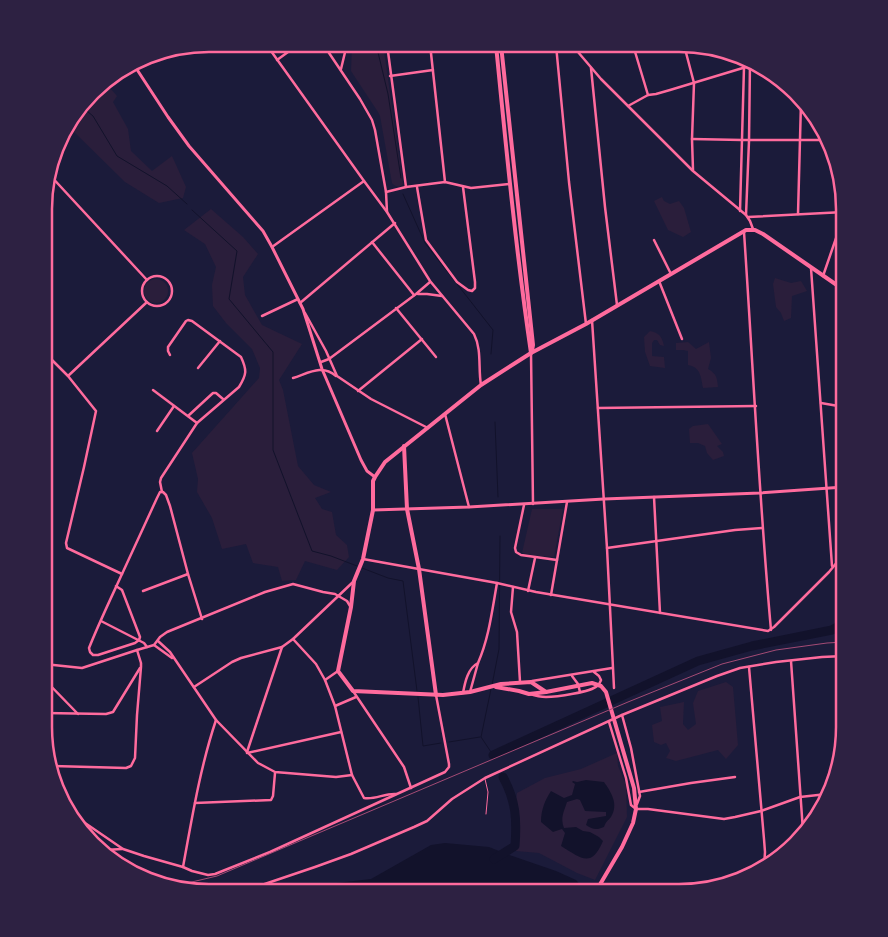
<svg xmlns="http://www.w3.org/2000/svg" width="888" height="937" font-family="'Public Sans',sans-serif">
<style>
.green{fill:#2a1e3b}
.water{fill:#12122b}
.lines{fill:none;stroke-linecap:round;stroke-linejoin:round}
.stream{stroke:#12122b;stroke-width:1}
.river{stroke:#12122b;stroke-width:9}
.service{stroke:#ff6b9d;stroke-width:1}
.minor{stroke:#ff6b9d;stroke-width:2.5}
.tertiary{stroke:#ff6b9d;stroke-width:3}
.secondary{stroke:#ff6b9d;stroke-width:4}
.rail{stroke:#a44b75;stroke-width:1}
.rim{fill:none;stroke:#ff6b9d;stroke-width:2.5}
</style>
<rect width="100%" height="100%" fill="#1b1b3a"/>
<g class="green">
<path d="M352,44H383L403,184C400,188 395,187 392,183L380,116L378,112L351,71Z"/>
<polygon points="117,75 119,78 110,88 117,96 113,102 128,129 131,151 152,171 172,156 186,187 183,198 159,203 125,182 67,125 100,85"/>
<polygon points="662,197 664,201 670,204 679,201 684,208 691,232 683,237 668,230 654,201"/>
<polygon points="211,209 243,237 258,254 243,277 245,295 262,325 302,344 279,380 283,390 298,466 314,485 331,492 315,498 322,509 332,512 336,535 347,545 349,557 337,570 305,561 296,580 282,581 278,567 253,563 246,544 222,549 212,518 197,492 198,479 192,453 259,378 260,368 252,349 226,323 213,306 212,285 216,267 205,244 184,230"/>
<polygon points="775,278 791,283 801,281 807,291 792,296 791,318 784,321 781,313 776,307 773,284"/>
<circle cx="156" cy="291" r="12"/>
<path d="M650,331C659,333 662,336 664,346L660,345L657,340H654L652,343V356L664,357L665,368L650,366L645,352L644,337Z"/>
<path d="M688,342L696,349L709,342L711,358L708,369C717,374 717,378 718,387L703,388C701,378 701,367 688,365V351L683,350H676V343Z"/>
<polygon points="708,424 722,444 717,446 723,452 724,456 713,460 707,453 705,446 698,443 690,443 689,429 693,426"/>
<polygon points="532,509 563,509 554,557 537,556 522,553"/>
<polygon points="726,682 733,687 738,745 726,759 718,750 676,761 666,758 670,751 666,743 661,745 654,742 652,725 662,721 660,707 684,702 683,724 688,730 696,724 693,703 698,691"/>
<polygon points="617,753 618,766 626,785 627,817 595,880 577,873 539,853 516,851 516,832 514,818 517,793 545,778 581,769"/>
<polygon points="74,821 110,847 101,847"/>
</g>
<g class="water">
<path d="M586,780L604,782C611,792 619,804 611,817C608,821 606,821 604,827C597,830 593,830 586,825L588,819L606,816V812L585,811L580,800L577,799L567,802C564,812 560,817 564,828L576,827L583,831L590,832L599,837L603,841C591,869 581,858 561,846L565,833L562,829L553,832L541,822C541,810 545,800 551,791L564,798L572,795L575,784L572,782L573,781L577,782Z"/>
<polygon points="445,843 489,847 504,853 556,871 576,880 587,893 298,893 311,886 371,879 431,845"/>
</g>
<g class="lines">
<g class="stream">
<polyline points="376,44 388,94 401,178"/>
<polyline points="82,107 93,116 117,156 167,186 187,204"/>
<polyline points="403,194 425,243 493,330 491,354"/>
<polyline points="192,210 237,251 229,299 273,352 273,450 312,551 331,556 357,566"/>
<polyline points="495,422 498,497"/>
<polyline points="362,568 388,578 403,581 417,691"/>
<polyline points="492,685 499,649 500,536"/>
<polyline points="491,689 481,737 493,755"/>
<polyline points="418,697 423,746 441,743"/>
<polyline points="449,742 480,737"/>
</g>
<g class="river">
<polyline points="493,755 698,661 752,646 832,630 844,623"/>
<path d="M494,859L515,846C517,819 516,801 503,777"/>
</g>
<polyline class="service" points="485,779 488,792 486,814"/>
<g class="minor">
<path d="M266,44L364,181L387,212L430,281L474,334C482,350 478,368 481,385"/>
<polyline points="323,44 360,99 372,120 375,130 386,192 387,212"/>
<polyline points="387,44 406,187"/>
<polyline points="430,44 445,182"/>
<polyline points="556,45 569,182 586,324"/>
<polyline points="572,45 601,79 693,171 746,215 750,221 753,229"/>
<polyline points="633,45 648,95"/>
<polyline points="684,45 694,83 692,139 693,170"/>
<polyline points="277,60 299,44"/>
<polyline points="591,68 605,207 617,305"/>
<polyline points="341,69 347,44"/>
<polyline points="390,76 433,70"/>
<polyline points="628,106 648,95 656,94 670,90 756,64"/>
<polyline points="692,139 742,140 824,140"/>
<polyline points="48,173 147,280"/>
<polyline points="417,187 426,240 457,282 468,290 472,291 475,288 475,282 463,187"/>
<polyline points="386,192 406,187 445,182 471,188 509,184"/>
<polyline points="740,211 744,67 743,60"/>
<polyline points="798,214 801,102"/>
<polyline points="746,215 749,141 750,62"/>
<polyline points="748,217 844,212"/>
<path d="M744,232C753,365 759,498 771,630"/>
<polyline points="654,240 671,274"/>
<polyline points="372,242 414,295"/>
<polyline points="272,247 364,181"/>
<polyline points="811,268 832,566"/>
<polyline points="823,276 844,215"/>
<circle cx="157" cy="291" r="15"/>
<polyline points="659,281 682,339"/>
<polyline points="418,294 427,294 442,296"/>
<polyline points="300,303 395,223"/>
<polyline points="396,308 436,357"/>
<polyline points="305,313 326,351 337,376 371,399 428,428"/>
<polyline points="262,316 298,299"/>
<polyline points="592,320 607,548 614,688"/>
<polyline points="531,353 533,504"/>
<polyline points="46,354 68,376 96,411 84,467 66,543 67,548 122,574"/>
<polyline points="321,362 329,359 416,294 430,282"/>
<polyline points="198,368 220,341"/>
<polyline points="68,376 147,302"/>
<path d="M293,378C309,373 322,364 336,376"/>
<polyline points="153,390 197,423"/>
<polyline points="358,391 422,339"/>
<polyline points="821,403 844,407"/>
<polyline points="598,408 756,406"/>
<polyline points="445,414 469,507"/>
<polyline points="188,416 213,393 216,393 223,399"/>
<polyline points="157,431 174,406"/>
<path d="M162,492L160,482L161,478L197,423L239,387C247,374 247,370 241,357L192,321L188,320L186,321L168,347V351L170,355"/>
<polyline points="654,497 660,613"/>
<polyline points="524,505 515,548 516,552 521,555 557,560"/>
<polyline points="607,548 735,530 762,528"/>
<polyline points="363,559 497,583 536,592 768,631 774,627 829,572 838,561 844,548"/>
<path d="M116,586L122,590L140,637L139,640L135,643L98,655H93L90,652L89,648C99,623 111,598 122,574L157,498L160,492H163L166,495L170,506L188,574L202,619"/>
<polyline points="513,587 511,612 517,632 520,682"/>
<polyline points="143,591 188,574"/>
<polyline points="528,591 535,558"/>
<polyline points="551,595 567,502"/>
<polyline points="101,621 144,643 147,647"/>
<path d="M293,639L316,664L325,680L335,706L352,775L364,798C375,800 385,793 396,794"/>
<polyline points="158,641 170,652 216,720 258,763 275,772 336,777 352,775"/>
<polyline points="154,645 172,658"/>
<polyline points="837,656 842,744"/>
<polyline points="791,661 803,831"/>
<path d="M478,663C489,638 492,611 497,583"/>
<polyline points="44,664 82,668 137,650"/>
<polyline points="749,667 764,839 765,852 764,867"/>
<polyline points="572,676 578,684 580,692"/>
<polyline points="44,679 78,714"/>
<polyline points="325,680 338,671"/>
<polyline points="532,681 612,668"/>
<polyline points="194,687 232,662 241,658 282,647"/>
<polyline points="353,691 404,767 411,788"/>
<path d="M463,693C465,682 468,668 478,663L470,692"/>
<path d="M530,694C536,696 541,697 546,697C556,697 591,692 597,686C600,684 600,683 601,680L599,676L594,672"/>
<polyline points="335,706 356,697"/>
<polyline points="44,713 106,714 113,712 140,668"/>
<polyline points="622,715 631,748 640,796 637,804"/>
<polyline points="609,722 626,778 631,805 636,809 648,809 724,819 735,817 761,811 800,797 827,794"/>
<polyline points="247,752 282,647 293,639 353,582"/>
<polyline points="247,753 341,732"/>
<polyline points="53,766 126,768 131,766 135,758 137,715 141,667 141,663 137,650 154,645 160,637 167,632 265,592 293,584 323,592 335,594 347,601 350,606"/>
<polyline points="639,792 691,783 735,777"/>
<polyline points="195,803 271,800 273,796 275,773"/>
<polyline points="69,812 123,849 144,856 183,867 192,871 208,875 215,874 270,852 445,772 449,767 449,764 436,695"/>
<polyline points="73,821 73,815"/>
<polyline points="104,850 122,849"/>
<path d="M183,867C192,818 200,768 216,720"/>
<polyline points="238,893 315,867 351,854 414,827 427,821 452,799 485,778 622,715 717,676 740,668 776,662 822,657 844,656"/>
</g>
<g class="tertiary">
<polyline points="134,65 168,117 189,146 263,231 272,247 303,309 322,369 361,460 367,471 375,477"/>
<polyline points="373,510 469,507 604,499 760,493 844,487"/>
</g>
<g class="secondary">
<path d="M496,45C506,147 516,251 531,353"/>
<polyline points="501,45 533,345 532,351"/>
<polyline points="404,446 407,509 419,569 436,695"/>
<polyline points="496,687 519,691 529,694 546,692 592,683 601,686 606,692 634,788 636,809 633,823 622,847 595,893"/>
<polyline points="546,692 531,682 501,684 470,692 443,695 353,691 338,671 351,607 354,581 363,559 373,510 373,481 375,477 385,462 481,385 531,353 586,324 746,230 755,230 763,234 844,290"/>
</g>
<polyline class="rail" points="175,886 217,876 628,702 722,664 776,650 827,643 844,642"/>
</g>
<path d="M0 0H888V937H0ZM209 52H679A157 157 0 0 1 836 209V727A157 157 0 0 1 679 884H209A157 157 0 0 1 52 727V209A157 157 0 0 1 209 52Z" fill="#2d2142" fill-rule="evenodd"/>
<path class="rim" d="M209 52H679A157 157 0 0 1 836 209V727A157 157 0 0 1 679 884H209A157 157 0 0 1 52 727V209A157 157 0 0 1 209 52Z"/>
</svg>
